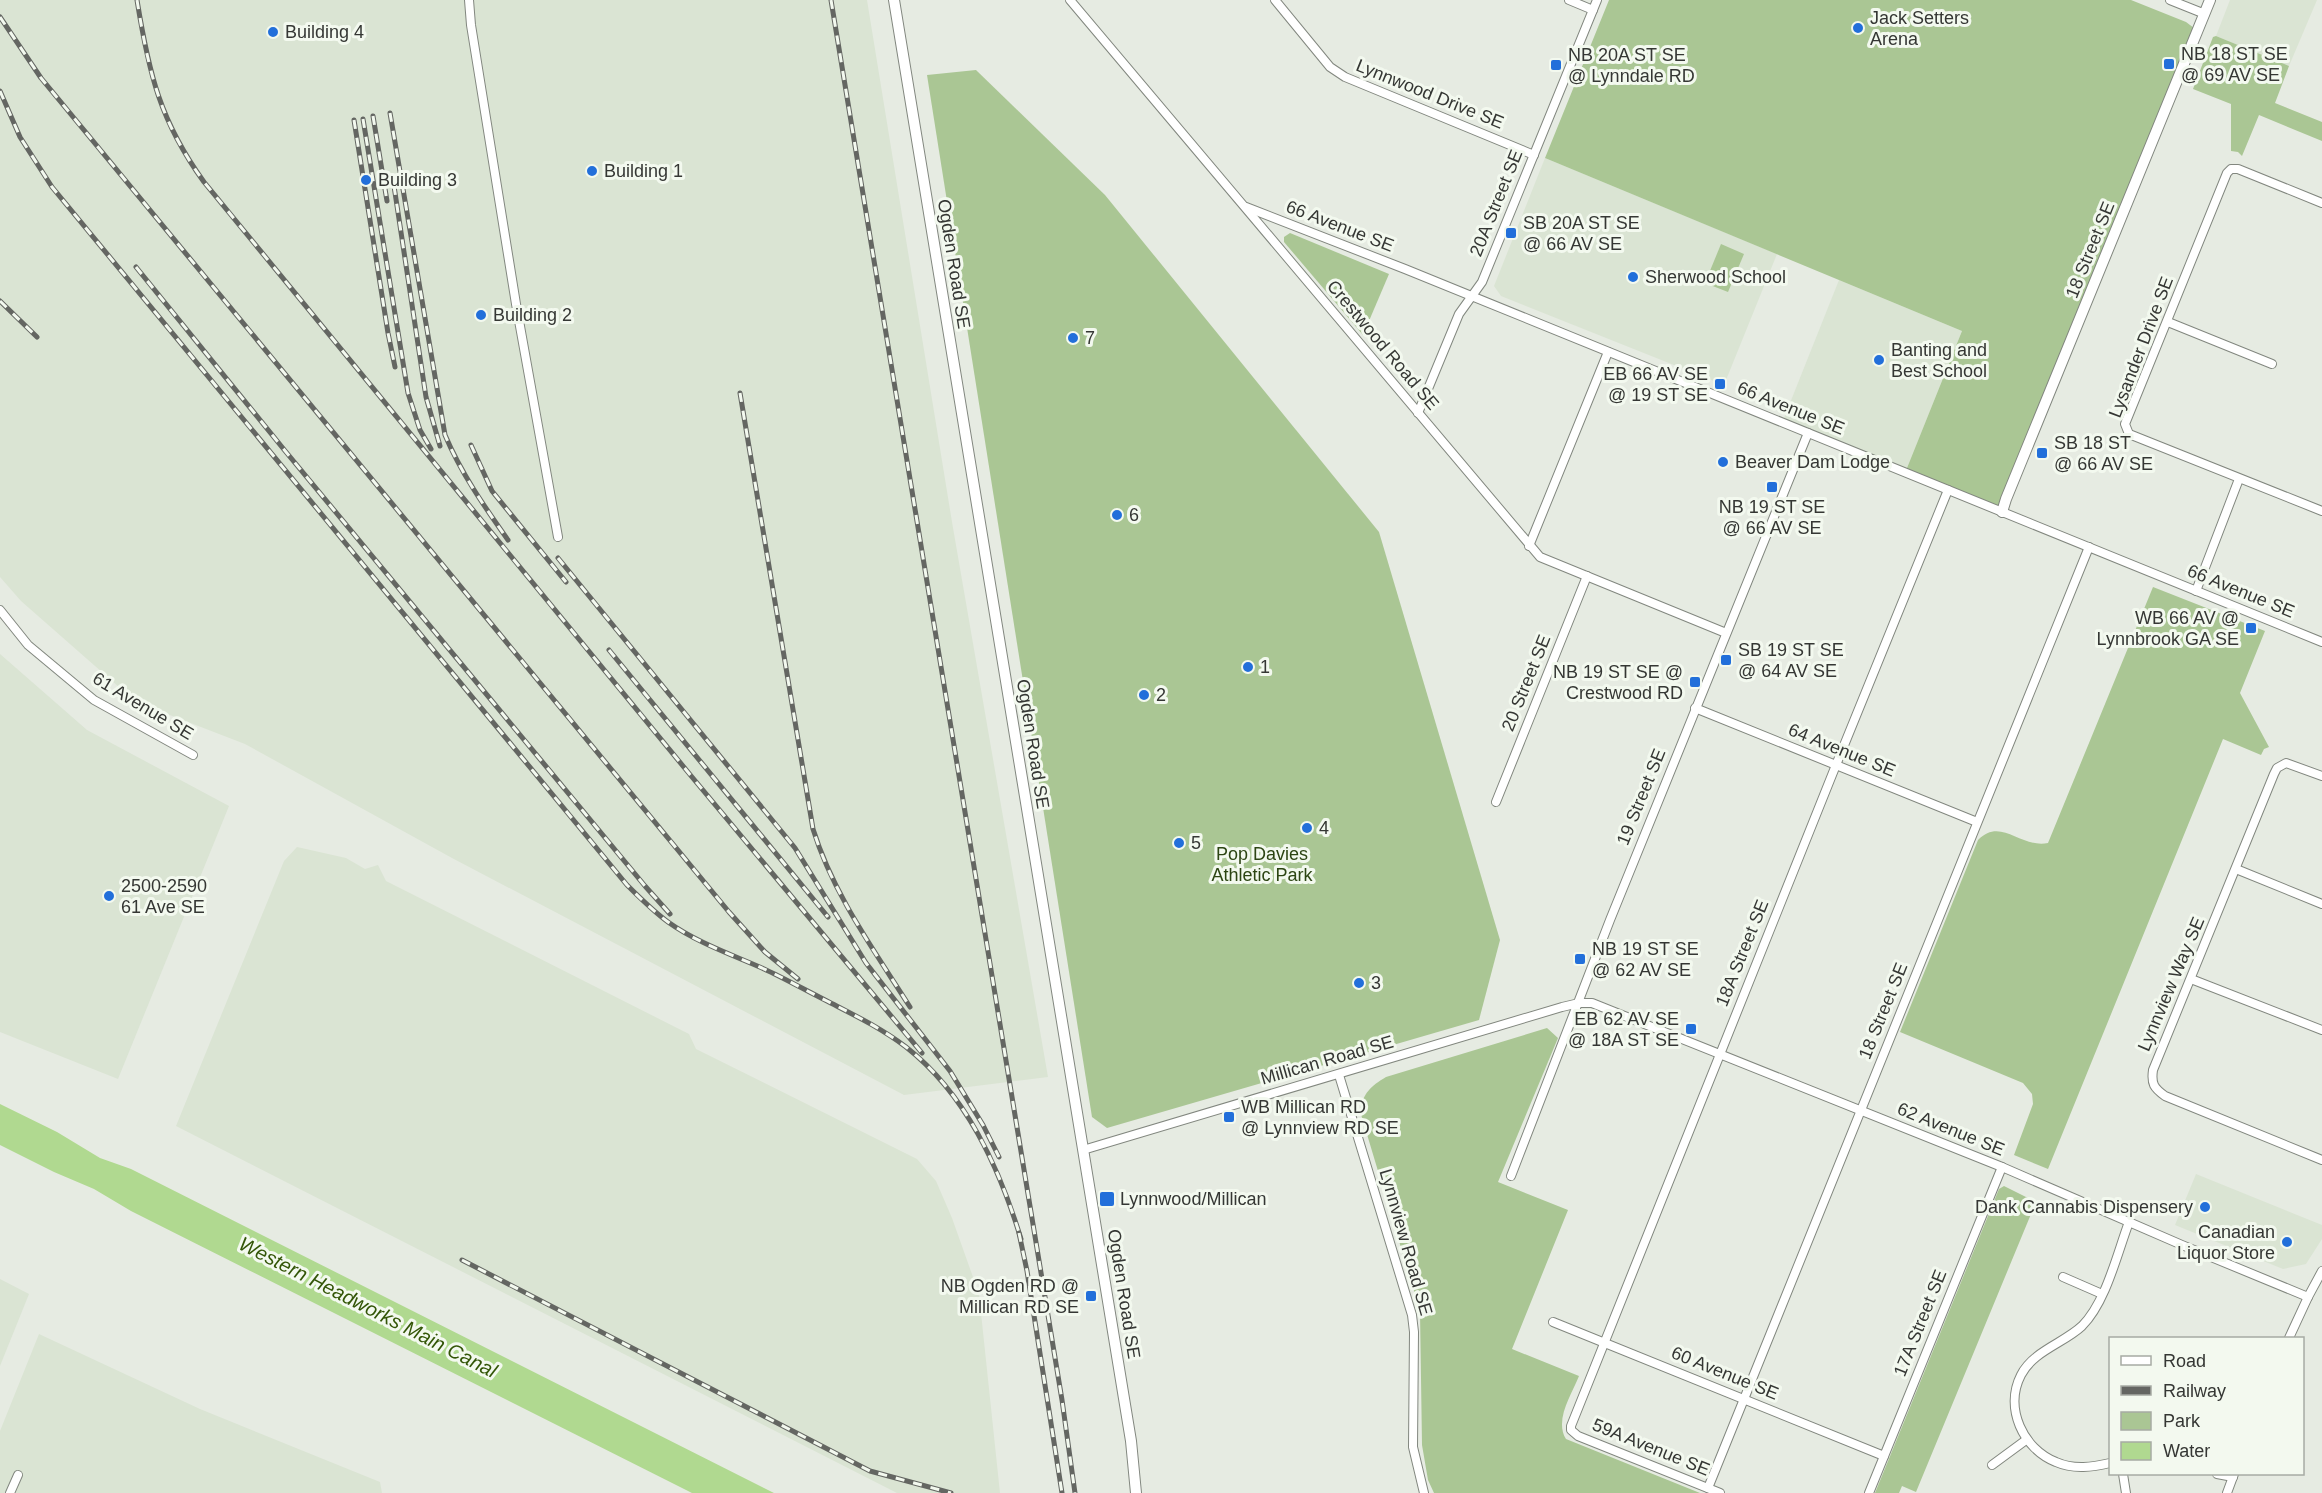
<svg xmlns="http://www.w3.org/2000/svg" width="2322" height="1493" font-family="Arial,sans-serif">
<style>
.built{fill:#dae4d3}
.green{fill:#aac694}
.water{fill:#b0d990}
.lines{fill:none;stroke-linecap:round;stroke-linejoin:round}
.minor-casing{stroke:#82877f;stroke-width:10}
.tertiary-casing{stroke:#82877f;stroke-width:12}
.minor{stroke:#fff;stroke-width:8}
.tertiary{stroke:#fff;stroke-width:10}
.rail-casing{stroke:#646662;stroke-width:5}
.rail{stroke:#f3f9ef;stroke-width:3;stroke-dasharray:9;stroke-linecap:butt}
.poi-dot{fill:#226fda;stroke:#f3f9ef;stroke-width:2}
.labels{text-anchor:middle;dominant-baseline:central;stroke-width:6;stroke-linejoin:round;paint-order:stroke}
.poi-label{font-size:18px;fill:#353734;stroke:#f3f9ef;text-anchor:start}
.street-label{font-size:18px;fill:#353734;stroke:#f3f9ef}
.park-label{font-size:18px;fill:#2c4513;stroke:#f3f9ef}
.water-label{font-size:20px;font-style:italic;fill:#335607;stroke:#f3f9ef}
</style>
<rect width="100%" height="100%" fill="#e6ebe2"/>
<g class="built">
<polygon points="0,0 867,0 952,522 1048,1077 904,1095 452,858 245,744 136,702 21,601 0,577"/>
<polygon points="2230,0 2317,0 2289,66 2216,36"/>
<polygon points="1545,158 1777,254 1724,385 1501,296 1494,286"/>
<polygon points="1839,280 1962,331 1905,473 1782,423"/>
<polygon points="0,654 87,730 229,806 118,1079 0,1032"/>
<polygon points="297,847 346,858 365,869 378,865 386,881 689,1034 696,1049 917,1159 936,1181 952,1218 979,1294 1000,1493 897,1493 176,1126 284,861"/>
<polygon points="2196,1174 2322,1225 2322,1239 2306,1264 2283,1269 2175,1225"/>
<polygon points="0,1279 29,1294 0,1366"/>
<polygon points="39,1334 200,1409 380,1482 382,1493 0,1493 0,1431"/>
</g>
<g class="green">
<polygon points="1609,0 2131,0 2186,22 2198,31 2002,512 1905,473 1962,331 1545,158"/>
<polygon points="2216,36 2289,66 2275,103 2322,122 2322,141 2259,115 2242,156 2238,152 2231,151 2231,104 2193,89 2213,37"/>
<polygon points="976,70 1105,195 1379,532 1500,940 1479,1020 1107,1128 1092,1117 927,75"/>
<polygon points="1290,233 1389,274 1363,335 1284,242 1284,237"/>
<polygon points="1721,244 1744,254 1728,292 1705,283"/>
<path d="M2153,587L2265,631L2240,693L2269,747L2264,749L2261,755L2223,739L2048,1169L2014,1155L2033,1104L2032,1094L2023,1083L1900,1032L1978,840C2001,816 2021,849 2048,843Z"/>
<path d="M1547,1028L1558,1038L1498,1182L1568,1210L1512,1349L1579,1376C1572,1394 1554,1420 1566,1439L1700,1493H1434L1428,1480L1422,1445L1420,1311L1360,1111C1363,1093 1371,1086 1386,1077Z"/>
<polygon points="2004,1186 2036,1202 1916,1492 1902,1486 1899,1493 1875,1493 1999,1189"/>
</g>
<polygon class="water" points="0,1104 57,1132 100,1158 131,1169 774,1493 692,1493 131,1211 94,1189 54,1172 0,1145"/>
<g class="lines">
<g class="minor-casing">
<g id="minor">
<polyline points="469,0 471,25 516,304 558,537"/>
<polyline points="1070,0 1540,557 1726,633"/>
<polyline points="1275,0 1330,67 1345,77 1534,155"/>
<polyline points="1569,0 1593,10"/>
<polyline points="2170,0 2205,14"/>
<polyline points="2322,203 2238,169 2231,169 2227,173 2125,424 2129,434 2322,511"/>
<polyline points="1246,207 1405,269 2322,642"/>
<polyline points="2168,322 2272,364"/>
<polyline points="1418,413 1459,314 1482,282 1597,0"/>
<polyline points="1529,546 1608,352"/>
<polyline points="2196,591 2239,479"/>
<polyline points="0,610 28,645 94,700 193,755"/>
<polyline points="1695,708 1977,822"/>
<path d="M2322,776L2286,763L2277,768L2274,774L2153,1070C2151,1084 2154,1088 2165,1096L2322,1160"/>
<polyline points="1496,802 1587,576"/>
<polyline points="2236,869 2322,904"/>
<polyline points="2191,979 2322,1030"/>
<polyline points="1339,1075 1412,1315 1414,1332 1413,1447 1424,1493"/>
<polyline points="1083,1150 1562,1007 1579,1003 1592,1003 2002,1167 2182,1245 2308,1297"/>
<polyline points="1511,1176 1610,920 1808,433"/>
<polyline points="2063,1277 2102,1294"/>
<polyline points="1553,1322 1884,1456"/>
<polyline points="2289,1338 2308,1297 2322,1271"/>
<path d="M2110,1463C2093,1467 2074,1470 2056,1462C2023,1449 2004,1408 2021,1375C2033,1351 2064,1343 2082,1326C2106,1302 2117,1254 2129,1222"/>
<polyline points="1992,1465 2026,1440"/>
<polyline points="2123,1474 2126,1493"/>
<polyline points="2217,1474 2233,1477"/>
<polyline points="1708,1488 2089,547"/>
<polyline points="10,1493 18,1475"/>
<polyline points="1720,1493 1578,1436 1571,1430 1571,1426 1836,765 1948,490"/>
<polyline points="1869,1493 2002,1167"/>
<polyline points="2227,1493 2234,1474"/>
</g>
</g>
<g class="tertiary-casing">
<g id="tertiary">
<polyline points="894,0 1131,1441 1136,1493"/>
<polyline points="2002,512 2006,499 2210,0"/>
</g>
</g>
<use href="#minor" class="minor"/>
<use href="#tertiary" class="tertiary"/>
<g class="rail-casing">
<g id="rail">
<path d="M137,0C149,74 160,121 204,182L692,777L922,1053"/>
<polyline points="831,0 1062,1400 1075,1493"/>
<polyline points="0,17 41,78 729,912 765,952 798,979"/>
<path d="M0,91L20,137L52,187L627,885C640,898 653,911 668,922C696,942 730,954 762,968C784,978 805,990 827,1001C854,1015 881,1028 906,1047C966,1094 999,1167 1021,1239"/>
<path d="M390,113L445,435C461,473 484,506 508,540"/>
<polyline points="373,116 387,201"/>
<polyline points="363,119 408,393 420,430 431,449"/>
<polyline points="354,120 388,333 395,367"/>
<polyline points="394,186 426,397 440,446"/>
<polyline points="136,267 286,452 645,886 670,914"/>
<polyline points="0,301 37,337"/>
<path d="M740,393L813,829C833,894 874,950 910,1007"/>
<polyline points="471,445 492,491 566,582"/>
<polyline points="558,558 795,848 866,963 950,1071 983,1125 999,1157"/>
<polyline points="609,650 828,917"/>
<polyline points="1019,1233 1027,1271 1062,1493"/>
<polyline points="462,1260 870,1471 951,1493"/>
</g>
</g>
<use href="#rail" class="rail"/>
</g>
<g class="poi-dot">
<circle cx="1858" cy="28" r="6"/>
<circle cx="273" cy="32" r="6"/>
<rect x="2163" y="58" width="12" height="12" rx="3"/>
<rect x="1550" y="59" width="12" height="12" rx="3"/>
<circle cx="592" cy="171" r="6"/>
<circle cx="366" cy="180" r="6"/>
<rect x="1505" y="227" width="12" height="12" rx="3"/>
<circle cx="1633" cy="277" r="6"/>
<circle cx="481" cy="315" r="6"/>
<circle cx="1073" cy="338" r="6"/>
<circle cx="1879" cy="360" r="6"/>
<rect x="1714" y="378" width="12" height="12" rx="3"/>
<rect x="2036" y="447" width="12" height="12" rx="3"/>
<circle cx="1723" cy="462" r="6"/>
<rect x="1766" y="481" width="12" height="12" rx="3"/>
<circle cx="1117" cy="515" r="6"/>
<rect x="2245" y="622" width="12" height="12" rx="3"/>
<rect x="1720" y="654" width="12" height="12" rx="3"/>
<circle cx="1248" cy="667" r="6"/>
<rect x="1689" y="676" width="12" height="12" rx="3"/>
<circle cx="1144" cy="695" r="6"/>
<circle cx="1307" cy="828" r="6"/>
<circle cx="1179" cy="843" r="6"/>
<circle cx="109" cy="896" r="6"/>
<rect x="1574" y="953" width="12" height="12" rx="3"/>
<circle cx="1359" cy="983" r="6"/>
<rect x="1685" y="1023" width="12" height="12" rx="3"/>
<rect x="1223" y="1111" width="12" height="12" rx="3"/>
<rect x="1099" y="1191" width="16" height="16" rx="3"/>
<circle cx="2205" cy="1207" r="6"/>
<circle cx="2287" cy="1242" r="6"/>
<rect x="1085" y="1290" width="12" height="12" rx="3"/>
</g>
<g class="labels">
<g class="poi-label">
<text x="1870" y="18">Jack Setters<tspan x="1870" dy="21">Arena</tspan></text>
<text x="285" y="32">Building 4</text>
<text x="2181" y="54">NB 18 ST SE<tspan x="2181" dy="21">@ 69 AV SE</tspan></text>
<text x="1568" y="55">NB 20A ST SE<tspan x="1568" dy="21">@ Lynndale RD</tspan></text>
<text x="604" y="171">Building 1</text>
<text x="378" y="180">Building 3</text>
<text x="1523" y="223">SB 20A ST SE<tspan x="1523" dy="21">@ 66 AV SE</tspan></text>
<text x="1645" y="277">Sherwood School</text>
<text x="493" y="315">Building 2</text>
<text x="1085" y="338">7</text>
<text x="1891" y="350">Banting and<tspan x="1891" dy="21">Best School</tspan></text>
<text x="1708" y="374" text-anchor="end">EB 66 AV SE<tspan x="1708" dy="21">@ 19 ST SE</tspan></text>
<text x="2054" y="443">SB 18 ST<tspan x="2054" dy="21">@ 66 AV SE</tspan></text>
<text x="1735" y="462">Beaver Dam Lodge</text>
<text x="1772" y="507" text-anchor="middle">NB 19 ST SE<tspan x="1772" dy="21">@ 66 AV SE</tspan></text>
<text x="1129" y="515">6</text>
<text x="2239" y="618" text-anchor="end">WB 66 AV @<tspan x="2239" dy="21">Lynnbrook GA SE</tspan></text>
<text x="1738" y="650">SB 19 ST SE<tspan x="1738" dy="21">@ 64 AV SE</tspan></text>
<text x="1260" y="667">1</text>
<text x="1683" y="672" text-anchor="end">NB 19 ST SE @<tspan x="1683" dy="21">Crestwood RD</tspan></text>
<text x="1156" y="695">2</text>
<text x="1319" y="828">4</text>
<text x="1191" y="843">5</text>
<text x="121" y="886">2500-2590<tspan x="121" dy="21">61 Ave SE</tspan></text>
<text x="1592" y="949">NB 19 ST SE<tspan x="1592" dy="21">@ 62 AV SE</tspan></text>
<text x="1371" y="983">3</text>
<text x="1679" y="1019" text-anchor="end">EB 62 AV SE<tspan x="1679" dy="21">@ 18A ST SE</tspan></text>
<text x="1241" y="1107">WB Millican RD<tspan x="1241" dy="21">@ Lynnview RD SE</tspan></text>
<text x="1120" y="1199">Lynnwood/Millican</text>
<text x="2193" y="1207" text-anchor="end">Dank Cannabis Dispensery</text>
<text x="2275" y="1232" text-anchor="end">Canadian<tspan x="2275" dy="21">Liquor Store</tspan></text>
<text x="1079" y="1286" text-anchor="end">NB Ogden RD @<tspan x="1079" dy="21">Millican RD SE</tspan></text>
</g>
<g class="street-label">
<text transform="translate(1430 94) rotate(22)">Lynnwood Drive SE</text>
<text transform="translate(1496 203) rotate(-68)">20A Street SE</text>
<text transform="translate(1340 226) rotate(21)">66 Avenue SE</text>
<text transform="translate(2090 250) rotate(-68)">18 Street SE</text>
<text transform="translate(954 264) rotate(81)">Ogden Road SE</text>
<text transform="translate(1383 345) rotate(50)">Crestwood Road SE</text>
<text transform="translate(2141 347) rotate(-69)">Lysander Drive SE</text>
<text transform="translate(1791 408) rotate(22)">66 Avenue SE</text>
<text transform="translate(2241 591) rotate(22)">66 Avenue SE</text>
<text transform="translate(1526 683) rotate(-68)">20 Street SE</text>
<text transform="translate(143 706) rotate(31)">61 Avenue SE</text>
<text transform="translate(1033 744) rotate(81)">Ogden Road SE</text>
<text transform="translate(1842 750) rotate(22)">64 Avenue SE</text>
<text transform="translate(1641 797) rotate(-68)">19 Street SE</text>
<text transform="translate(1742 953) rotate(-68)">18A Street SE</text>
<text transform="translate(2171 984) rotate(-67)">Lynnview Way SE</text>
<text transform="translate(1883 1011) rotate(-68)">18 Street SE</text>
<text transform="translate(1327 1060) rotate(-16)">Millican Road SE</text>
<text transform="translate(1951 1129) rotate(22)">62 Avenue SE</text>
<text transform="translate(1406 1242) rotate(74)">Lynnview Road SE</text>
<text transform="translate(1124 1294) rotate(81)">Ogden Road SE</text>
<text transform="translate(1920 1323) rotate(-68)">17A Street SE</text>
<text transform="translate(1725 1373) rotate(22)">60 Avenue SE</text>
<text transform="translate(1651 1447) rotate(22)">59A Avenue SE</text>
</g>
<g class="park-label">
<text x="1262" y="854">Pop Davies<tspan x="1262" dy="21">Athletic Park</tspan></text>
</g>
<g class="water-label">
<text transform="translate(368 1307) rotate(27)">Western Headworks Main Canal</text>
</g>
</g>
<rect x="2109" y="1337" width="195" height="138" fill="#f3f9ef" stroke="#a7aba4" stroke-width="1.5"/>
<rect x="2121" y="1356" width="30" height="9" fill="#ffffff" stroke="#a7aba4" stroke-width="1.5"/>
<text x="2163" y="1367" font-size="18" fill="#353734">Road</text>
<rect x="2121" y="1386" width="30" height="9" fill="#646662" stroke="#a7aba4" stroke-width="1.5"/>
<text x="2163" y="1397" font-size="18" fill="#353734">Railway</text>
<rect x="2121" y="1412" width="30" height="18" fill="#aac694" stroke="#a7aba4" stroke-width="1.5"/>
<text x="2163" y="1427" font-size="18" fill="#353734">Park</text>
<rect x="2121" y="1442" width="30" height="18" fill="#b0d990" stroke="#a7aba4" stroke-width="1.5"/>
<text x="2163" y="1457" font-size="18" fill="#353734">Water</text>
</svg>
